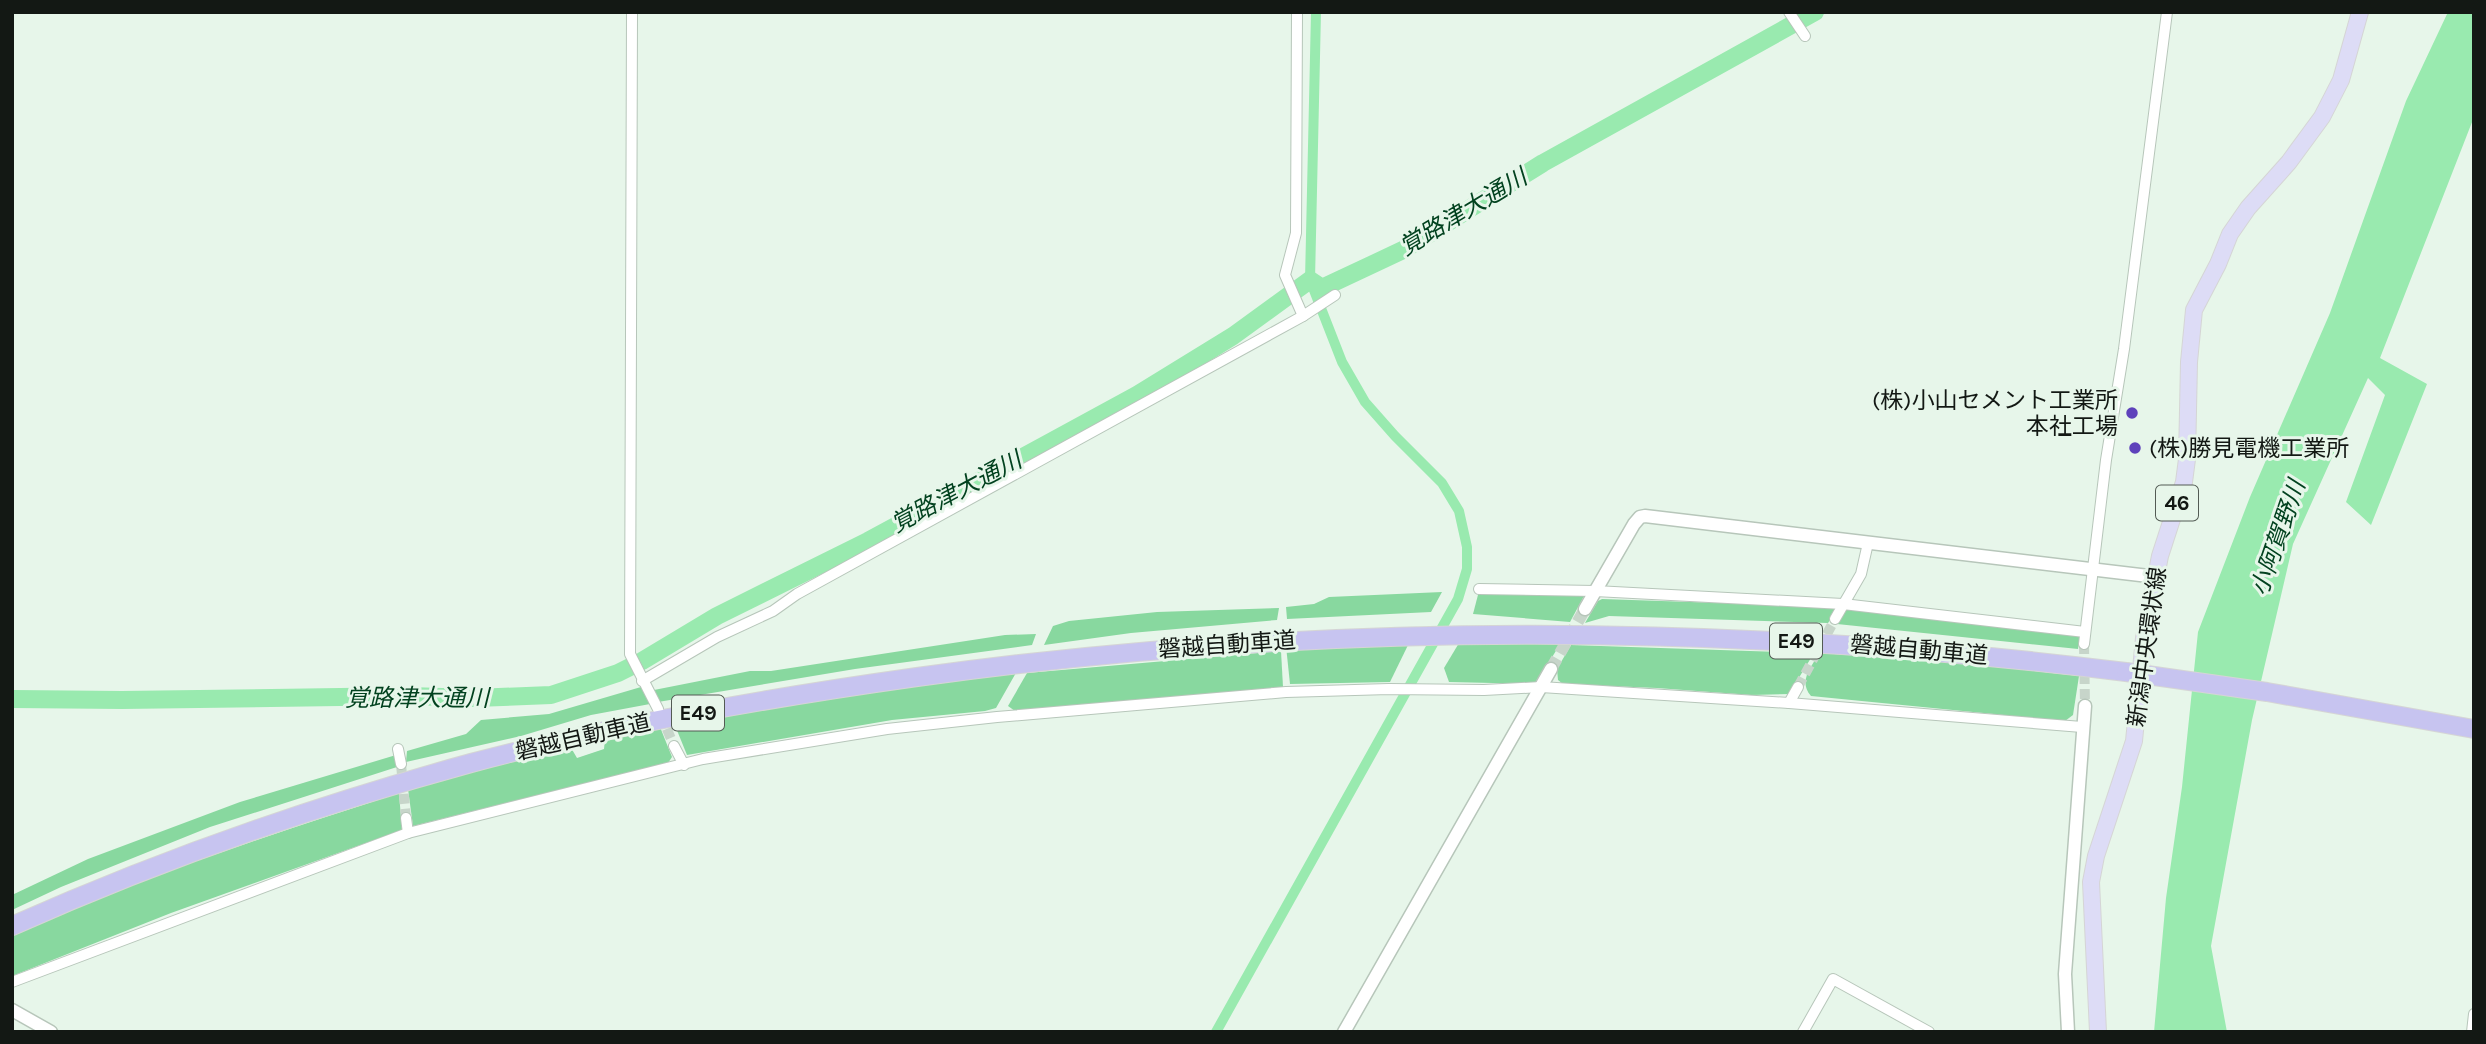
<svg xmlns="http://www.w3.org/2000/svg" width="2486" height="1044" font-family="Karla,'Noto Sans JP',sans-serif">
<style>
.forest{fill:#88d89f}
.water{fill:#99eaaf}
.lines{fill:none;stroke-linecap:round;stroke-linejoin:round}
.canal{stroke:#99eaaf;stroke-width:10}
.river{stroke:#99eaaf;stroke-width:18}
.minor-tunnel{stroke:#c7d5ca;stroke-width:10;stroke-dasharray:10 5;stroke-linecap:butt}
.tertiary-tunnel{stroke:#c7d5ca;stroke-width:12;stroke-dasharray:12 6;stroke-linecap:butt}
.minor-casing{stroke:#b7c6ba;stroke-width:12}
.tertiary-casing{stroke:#b7c6ba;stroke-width:15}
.primary-casing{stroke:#d5d5d5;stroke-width:18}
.motorway-casing{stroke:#d5d5d5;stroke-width:20}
.minor{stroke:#fff;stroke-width:10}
.tertiary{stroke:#fff;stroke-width:12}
.primary{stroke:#dddcf6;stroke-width:16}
.motorway{stroke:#c7c4f0;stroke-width:18}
.motorway-bridge-casing{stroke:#d5d5d5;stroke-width:20;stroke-linecap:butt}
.motorway-bridge{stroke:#c7c4f0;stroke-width:18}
.poi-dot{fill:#5e42bb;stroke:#e7f6ea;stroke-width:2.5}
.labels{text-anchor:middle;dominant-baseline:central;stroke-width:6;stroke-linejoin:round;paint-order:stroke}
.shield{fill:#e7f6ea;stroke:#535b54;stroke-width:2}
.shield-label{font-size:21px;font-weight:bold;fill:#131814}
.poi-label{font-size:23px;fill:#131814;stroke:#e7f6ea;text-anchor:end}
.street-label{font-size:23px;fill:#131814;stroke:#e7f6ea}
.water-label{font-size:24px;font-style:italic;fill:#02421f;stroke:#e7f6ea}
</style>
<rect width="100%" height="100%" fill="#e7f6ea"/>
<g class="forest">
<polygon points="1479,591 1584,596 1570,622 1473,614"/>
<polygon points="1442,592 1431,612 1287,619 1286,607 1314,604 1329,597"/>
<polygon points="1602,599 1839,607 1828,623 1609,616 1585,623 1598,601"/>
<polygon points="1846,607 2080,635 2078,649 1837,624"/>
<polygon points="1279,608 1277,620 1131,633 1044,645 1053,626 1069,621 1157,612"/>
<polygon points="1036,634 1032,645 855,669 658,702 654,690 750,671 771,671 1005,635"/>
<polygon points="1477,640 1560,644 1536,684 1449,682 1444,668 1459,643"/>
<polygon points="1410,641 1390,682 1290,684 1286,646"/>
<polygon points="1571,645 1814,653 1789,694 1751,695 1657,688 1563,684 1558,680 1557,669"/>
<polygon points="1281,651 1283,687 1015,711 1008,706 1027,673"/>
<path d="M1819,653L1954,662L2079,676L2073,715L2065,721L1811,696C1798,681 1811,668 1819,653Z"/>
<polygon points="1017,671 996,708 985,711 892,720 687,755 674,723 772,706"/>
<polygon points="641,687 650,704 591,715 521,736 406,762 407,751 466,734 481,720 549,714"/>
<polygon points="660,727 672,757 668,763 413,826 408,789 570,746 577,758 604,749 605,739"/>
<polygon points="396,755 397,767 210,827 61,887 12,910 12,895 88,859 240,802"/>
<path d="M399,793L402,830L171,913L12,976V936C137,877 268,836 399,793Z"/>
</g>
<polygon class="water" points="2448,12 2474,12 2474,117 2380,358 2427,384 2371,525 2346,502 2385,395 2368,378 2293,544 2252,720 2211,946 2227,1032 2154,1032 2166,898 2182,787 2198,632 2250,497 2330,313 2406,101"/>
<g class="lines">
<polyline class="canal" points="1216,1032 1458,599 1467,569 1467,547 1459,511 1442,483 1395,436 1365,402 1342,362 1310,280 1316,12"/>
<polyline class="river" points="12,699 122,700 409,696 475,698 551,695 618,673 642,661 717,616 868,541 1047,444 1137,395 1233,336 1310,280 1322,288 1405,249 1543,163 1815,12"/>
<g class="minor-tunnel">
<polyline points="2084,644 2085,706"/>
<polyline points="1798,687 1835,619"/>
<polyline points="661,715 674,746"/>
<polyline points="401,764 406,818"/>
</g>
<polyline class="tertiary-tunnel" points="1551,669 1585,609"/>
<g class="minor-casing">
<g id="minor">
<polyline points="632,12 630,654 658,709"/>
<polyline points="1297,12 1296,233 1285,275 1303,316"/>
<polyline points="1789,12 1805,36"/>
<polyline points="1479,589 1595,591 1843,604 2085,632"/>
<polyline points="1835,619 1861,574 1868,543"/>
<polyline points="2084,644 2106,460 2124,349 2167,12"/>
<polyline points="642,681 717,637 773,611 797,594 1303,316 1335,295"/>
<polyline points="1789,703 1798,687"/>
<polyline points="674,746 684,765"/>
<polyline points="398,749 401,764"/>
<polyline points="406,818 408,833"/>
<polyline points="12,982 408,833 703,759 887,729 997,717 1286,692 1389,689 1484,690 1541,687 1789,703 2082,727"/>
<polyline points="1803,1032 1833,979 1929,1032"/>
<polyline points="2472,1032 2474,1014"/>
</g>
</g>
<g class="tertiary-casing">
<g id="tertiary">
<polyline points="1585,609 1634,524 1640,517 1645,516 2157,577"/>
<polyline points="12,1010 51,1032"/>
<polyline points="1344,1032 1551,669"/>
<polyline points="2068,1032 2065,974 2085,706"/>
</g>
</g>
<g class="primary-casing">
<polyline id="primary" points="2098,1032 2091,882 2096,856 2134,741 2144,638 2160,556 2184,482 2187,459 2189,362 2194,310 2218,264 2230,234 2248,208 2289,162 2322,117 2341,80 2360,12"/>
</g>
<g class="motorway-casing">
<path id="motorway" d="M12,926C160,860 314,806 471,763C617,724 767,698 917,677C1319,621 1724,622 2126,672"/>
</g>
<use href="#minor" class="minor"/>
<use href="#tertiary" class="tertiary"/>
<use href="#primary" class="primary"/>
<use href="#motorway" class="motorway"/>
<g class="motorway-bridge-casing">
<polyline id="motorway-bridge" points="2126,672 2267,692 2474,729"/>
</g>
<use href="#motorway-bridge" class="motorway-bridge"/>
</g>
<g class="poi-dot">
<circle cx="2132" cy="413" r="7"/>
<circle cx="2135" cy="448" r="7"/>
</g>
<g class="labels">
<g class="shield">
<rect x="2156" y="485.5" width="42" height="35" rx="5"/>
<rect x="1770" y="623.5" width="52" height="35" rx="5"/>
<rect x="672" y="695.5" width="52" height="35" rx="5"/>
</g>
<g class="shield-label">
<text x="2177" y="503">46</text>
<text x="1796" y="641">E49</text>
<text x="698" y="713">E49</text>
</g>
<g class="poi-label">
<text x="2118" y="400">(株)小山セメント工業所<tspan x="2118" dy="26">本社工場</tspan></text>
<text x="2149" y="448" text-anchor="start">(株)勝見電機工業所</text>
</g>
<g class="street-label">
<text transform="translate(1227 645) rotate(-4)">磐越自動車道</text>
<text transform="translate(2147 647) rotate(-82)">新潟中央環状線</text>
<text transform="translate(1919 650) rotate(5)">磐越自動車道</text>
<text transform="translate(583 737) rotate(-13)">磐越自動車道</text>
</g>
<g class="water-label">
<text transform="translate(1463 212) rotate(-31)">覚路津大通川</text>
<text transform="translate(956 492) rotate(-28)">覚路津大通川</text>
<text transform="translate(2278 538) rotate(-71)">小阿賀野川</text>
<text x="417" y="698">覚路津大通川</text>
</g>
</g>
<rect width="2486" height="1044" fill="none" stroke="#131814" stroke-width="28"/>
</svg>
